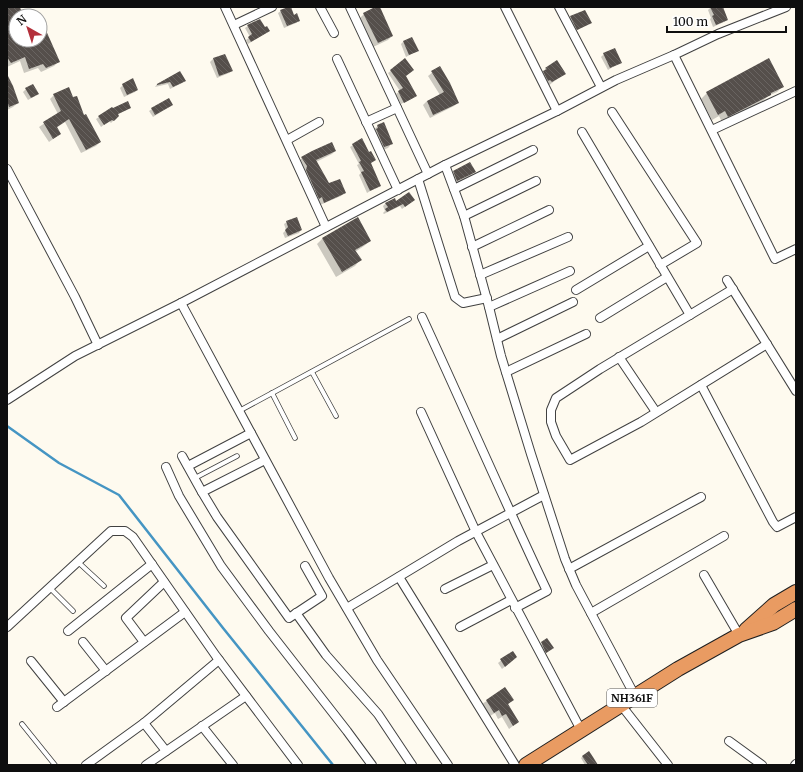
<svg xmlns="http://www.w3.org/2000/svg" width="803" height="772" font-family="Merriweather,serif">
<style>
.shadow{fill:#0003}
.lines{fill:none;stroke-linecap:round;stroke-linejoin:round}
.stream{stroke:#4595c3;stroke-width:2.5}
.building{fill:url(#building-back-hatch)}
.lane-casing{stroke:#414141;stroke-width:5.5}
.street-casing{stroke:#414141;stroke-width:10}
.highway-casing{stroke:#1f1f1f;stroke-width:16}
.lane{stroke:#fff;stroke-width:4}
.street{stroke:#fff;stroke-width:8}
.highway{stroke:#e99b62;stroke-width:14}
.labels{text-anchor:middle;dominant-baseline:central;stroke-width:4;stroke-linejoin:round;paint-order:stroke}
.shield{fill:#fff;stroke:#565656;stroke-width:1}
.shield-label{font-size:11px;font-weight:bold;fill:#0e0e0e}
</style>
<defs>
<pattern id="building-back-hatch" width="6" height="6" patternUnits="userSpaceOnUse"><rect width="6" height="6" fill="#554f4b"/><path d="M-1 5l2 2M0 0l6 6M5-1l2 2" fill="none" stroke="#696461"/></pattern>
</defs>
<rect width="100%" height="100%" fill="#fefaef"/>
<g class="shadow">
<polygon points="7,7 19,7 22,16 16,16 16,40 40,40 40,26 59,61 54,66 41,72 38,68 24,73 20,61 7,67"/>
<polygon points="378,7 392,36 388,40 373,47 360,18 364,14"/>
<polygon points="711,7 721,7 727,20 724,22 713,27 710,19 711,18 708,10"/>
<polygon points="281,11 299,21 296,23 284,28 278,13"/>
<polygon points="571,17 590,23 574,32 568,20"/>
<polygon points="248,26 265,28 269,31 248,44 246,40 250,37 245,28"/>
<polygon points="403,42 417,51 406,57 401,44"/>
<polygon points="604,54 621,62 608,70 601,57"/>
<polygon points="224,55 232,71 229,73 217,78 210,62 213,59"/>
<polygon points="405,60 405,76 413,98 401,104 396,94 400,91 388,73"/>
<polygon points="557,61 565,73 548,86 540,76 546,68"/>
<polygon points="439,67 458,102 454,106 430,118 423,105 427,101 440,95 428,76"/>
<polygon points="180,72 184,81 182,83 170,89 168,84 155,87 157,84"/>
<polygon points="7,82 18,103 13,107 7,110"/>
<polygon points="123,85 137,90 135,92 124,97 120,88"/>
<polygon points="783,86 777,92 768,96 764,100 722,122 719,116 712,120 701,99 707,93"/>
<polygon points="26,89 35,96 28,100 23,92"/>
<polygon points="54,95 73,98 100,142 96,146 81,153 65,122 56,128 60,134 49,142 39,127 58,114 50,99"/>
<polygon points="172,105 153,117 149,111 152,109"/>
<polygon points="112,108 130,108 117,115 115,119 111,123 109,121 101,127 96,119"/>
<polygon points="378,126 392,143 388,148 380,151 373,130"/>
<polygon points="362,139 369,153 370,163 380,185 367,193 359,175 361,173 357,165 359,164 350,147"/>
<polygon points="335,151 332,154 316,162 329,184 345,192 341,196 320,205 318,200 315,201 298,162 302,158"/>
<polygon points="454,172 474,172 470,176 453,185 449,176"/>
<polygon points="396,202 411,202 402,209 400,206 384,214 383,213 385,211 383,206 386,203"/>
<polygon points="287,222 301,230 299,233 285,238 283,233 286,230 284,224"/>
<polygon points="322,239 370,241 364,246 355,252 360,260 355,266 336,277 317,244"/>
<polygon points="547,639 550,650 544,655 539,646"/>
<polygon points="512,652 513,660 502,669 498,663"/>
<polygon points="505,689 512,700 508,704 518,722 509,729 502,717 498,719 495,713 490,716 482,704"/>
<polygon points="583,756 597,765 585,765 581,758"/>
</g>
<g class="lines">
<polyline class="stream" points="7,426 59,463 119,495 223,628 333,765"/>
</g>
<g class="building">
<polygon points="7,7 20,7 23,16 16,16 16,40 40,40 40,17 60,62 46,68 43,64 29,69 25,57 11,63 7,57"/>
<polygon points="288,7 291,7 294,15 297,13 300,21 287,26 280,10"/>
<polygon points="375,7 380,7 393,36 378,43 363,13"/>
<polygon points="710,7 723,7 728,20 716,25 712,16 714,15"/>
<polygon points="585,10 592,23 577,30 570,16"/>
<polygon points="260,19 265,27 267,26 270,31 251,42 248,37 252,34 247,25"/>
<polygon points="412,37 419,51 409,55 403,41"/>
<polygon points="615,48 622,63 610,68 603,53"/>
<polygon points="225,54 233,71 219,76 213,58"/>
<polygon points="405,58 414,70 406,76 417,96 404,103 398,91 403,88 390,70"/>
<polygon points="769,58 784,87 771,93 771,95 728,117 725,111 718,115 706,92"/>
<polygon points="557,60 566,74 552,82 550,80 548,81 543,71 547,69 545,68"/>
<polygon points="440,66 450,83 459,103 433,115 427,101 444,92 431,71"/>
<polygon points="180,71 186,81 173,87 170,82 157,85 157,84"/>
<polygon points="7,74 13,86 19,103 9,107 7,100"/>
<polygon points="133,78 138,90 127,95 122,84"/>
<polygon points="33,84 39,94 31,98 25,88"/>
<polygon points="69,87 73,97 77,96 84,115 86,114 101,142 86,150 69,119 57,127 61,134 53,139 43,122 61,111 53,94"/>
<polygon points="169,98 173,105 155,115 151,108"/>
<polygon points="128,101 131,108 118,114 119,116 114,121 112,120 104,125 98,116 112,107 113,108"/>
<polygon points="384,122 393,144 384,147 376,129 378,128 377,125"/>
<polygon points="362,138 369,152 371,151 376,160 371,163 381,186 370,191 361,172 364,171 359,162 361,161 352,144"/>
<polygon points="332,142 336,151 316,160 329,183 340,179 346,193 324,203 322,197 319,199 306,170 307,166 301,157 312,151"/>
<polygon points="470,162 476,172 457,181 453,171"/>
<polygon points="409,192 415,200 405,207 403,204 387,212 385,209 388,207 385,203 395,198 396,201"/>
<polygon points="297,217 302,230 288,236 285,230 288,227 286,221"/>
<polygon points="358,217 371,241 355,250 362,260 342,272 322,238"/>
<polygon points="547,638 554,648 546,653 541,642"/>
<polygon points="513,651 517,657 505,667 500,659"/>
<polygon points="505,687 514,700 508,704 519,722 513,726 506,714 502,716 499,710 494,713 486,700"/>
<polygon points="589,751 593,757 598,765 588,765 582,756"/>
</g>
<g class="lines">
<g class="lane-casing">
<g id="lane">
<polyline points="312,372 336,416"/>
<polyline points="272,393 295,438"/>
<polyline points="239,411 409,319"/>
<polyline points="195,478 237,456"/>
<polyline points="78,562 104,586"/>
<polyline points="50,588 73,611"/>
<polyline points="22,724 55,765"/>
</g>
</g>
<g class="street-casing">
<g id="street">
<polyline points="225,7 326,227"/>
<polyline points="320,7 334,33"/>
<polyline points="350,7 428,174"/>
<polyline points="505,7 557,111"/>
<polyline points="559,7 601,87"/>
<polyline points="234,25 272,7"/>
<polyline points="674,55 775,259 796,249"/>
<polyline points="337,59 398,190"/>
<polyline points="612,112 697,243 660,265"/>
<polyline points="366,122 397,108"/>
<polyline points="712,130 796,91"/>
<polyline points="582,132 690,315"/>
<polyline points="287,140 319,122"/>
<polyline points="445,165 464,216 489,307 501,356 531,454 565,559 576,585 635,696"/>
<polyline points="7,169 75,297 98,345"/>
<polyline points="418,179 455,297 463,303 487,298"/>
<polyline points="454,189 533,150"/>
<polyline points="464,216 536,181"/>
<polyline points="472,247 549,210"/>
<polyline points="480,275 568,237"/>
<polyline points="727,280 796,391"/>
<polyline points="733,289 600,369 556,398 551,410 551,422 556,436 570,460 641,422 767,344"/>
<polyline points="576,290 649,246"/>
<polyline points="181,303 329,578 377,660 448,765"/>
<polyline points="489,307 570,271"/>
<path d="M422,317C464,408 504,500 547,591L515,608"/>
<polyline points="600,318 667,277"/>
<polyline points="497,339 573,302"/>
<polyline points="619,357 656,412"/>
<polyline points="506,372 586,334"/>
<polyline points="701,385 773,522 777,527 796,517"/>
<polyline points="7,400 75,356 181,303 445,165 557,111 616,80 674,55 718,34 786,7"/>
<polyline points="421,412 476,532 581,730"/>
<polyline points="182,456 202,492"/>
<polyline points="265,460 202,492 217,517 289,618 322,596 305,566"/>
<polyline points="188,466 251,433"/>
<polyline points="166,467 179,496 221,566 269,631 347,731 372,765"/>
<polyline points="569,569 701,497"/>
<polyline points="704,575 739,635"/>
<polyline points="399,577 515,765"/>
<polyline points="445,589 493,565"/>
<polyline points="347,608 458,541 544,495"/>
<polyline points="296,613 326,655 378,714 412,765"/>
<polyline points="591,613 724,536"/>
<polyline points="7,627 111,531 125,531 133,537 216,656 298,765"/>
<polyline points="460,627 511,600"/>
<polyline points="68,631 152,564"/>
<polyline points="83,642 106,671"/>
<polyline points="144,642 126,618 164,582"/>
<polyline points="31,661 64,702"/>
<polyline points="621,705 668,765"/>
<polyline points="57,707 185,612"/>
<polyline points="144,723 166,751"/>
<polyline points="202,726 233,765"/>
<polyline points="729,741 762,765"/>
<polyline points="86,765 144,723 219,660"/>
<polyline points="146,765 246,696"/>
<polyline points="795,765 796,764"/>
</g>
</g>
<g class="highway-casing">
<g id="highway">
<polyline points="746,630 774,605 796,592"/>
<polyline points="526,765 678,669 739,635 773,623 796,609"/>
</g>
</g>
<use href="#lane" class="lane"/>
<use href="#street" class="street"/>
<use href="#highway" class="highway"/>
</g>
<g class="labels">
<rect class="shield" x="607" y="689" width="50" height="18" rx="3"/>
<g class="shield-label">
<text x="632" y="698">NH361F</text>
</g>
</g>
<rect width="803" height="772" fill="none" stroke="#0e0e0e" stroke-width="16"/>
<g transform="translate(28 28) rotate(321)"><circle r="19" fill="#ffffff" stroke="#9f9f9f"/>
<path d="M0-3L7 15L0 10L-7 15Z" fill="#b3303b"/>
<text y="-6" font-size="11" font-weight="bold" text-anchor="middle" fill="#0e0e0e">N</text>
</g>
<path d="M667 26v6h119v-6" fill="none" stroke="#0e0e0e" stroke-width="2"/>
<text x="673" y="26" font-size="12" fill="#0e0e0e" stroke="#ffffff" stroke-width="3" paint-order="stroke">100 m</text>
</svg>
